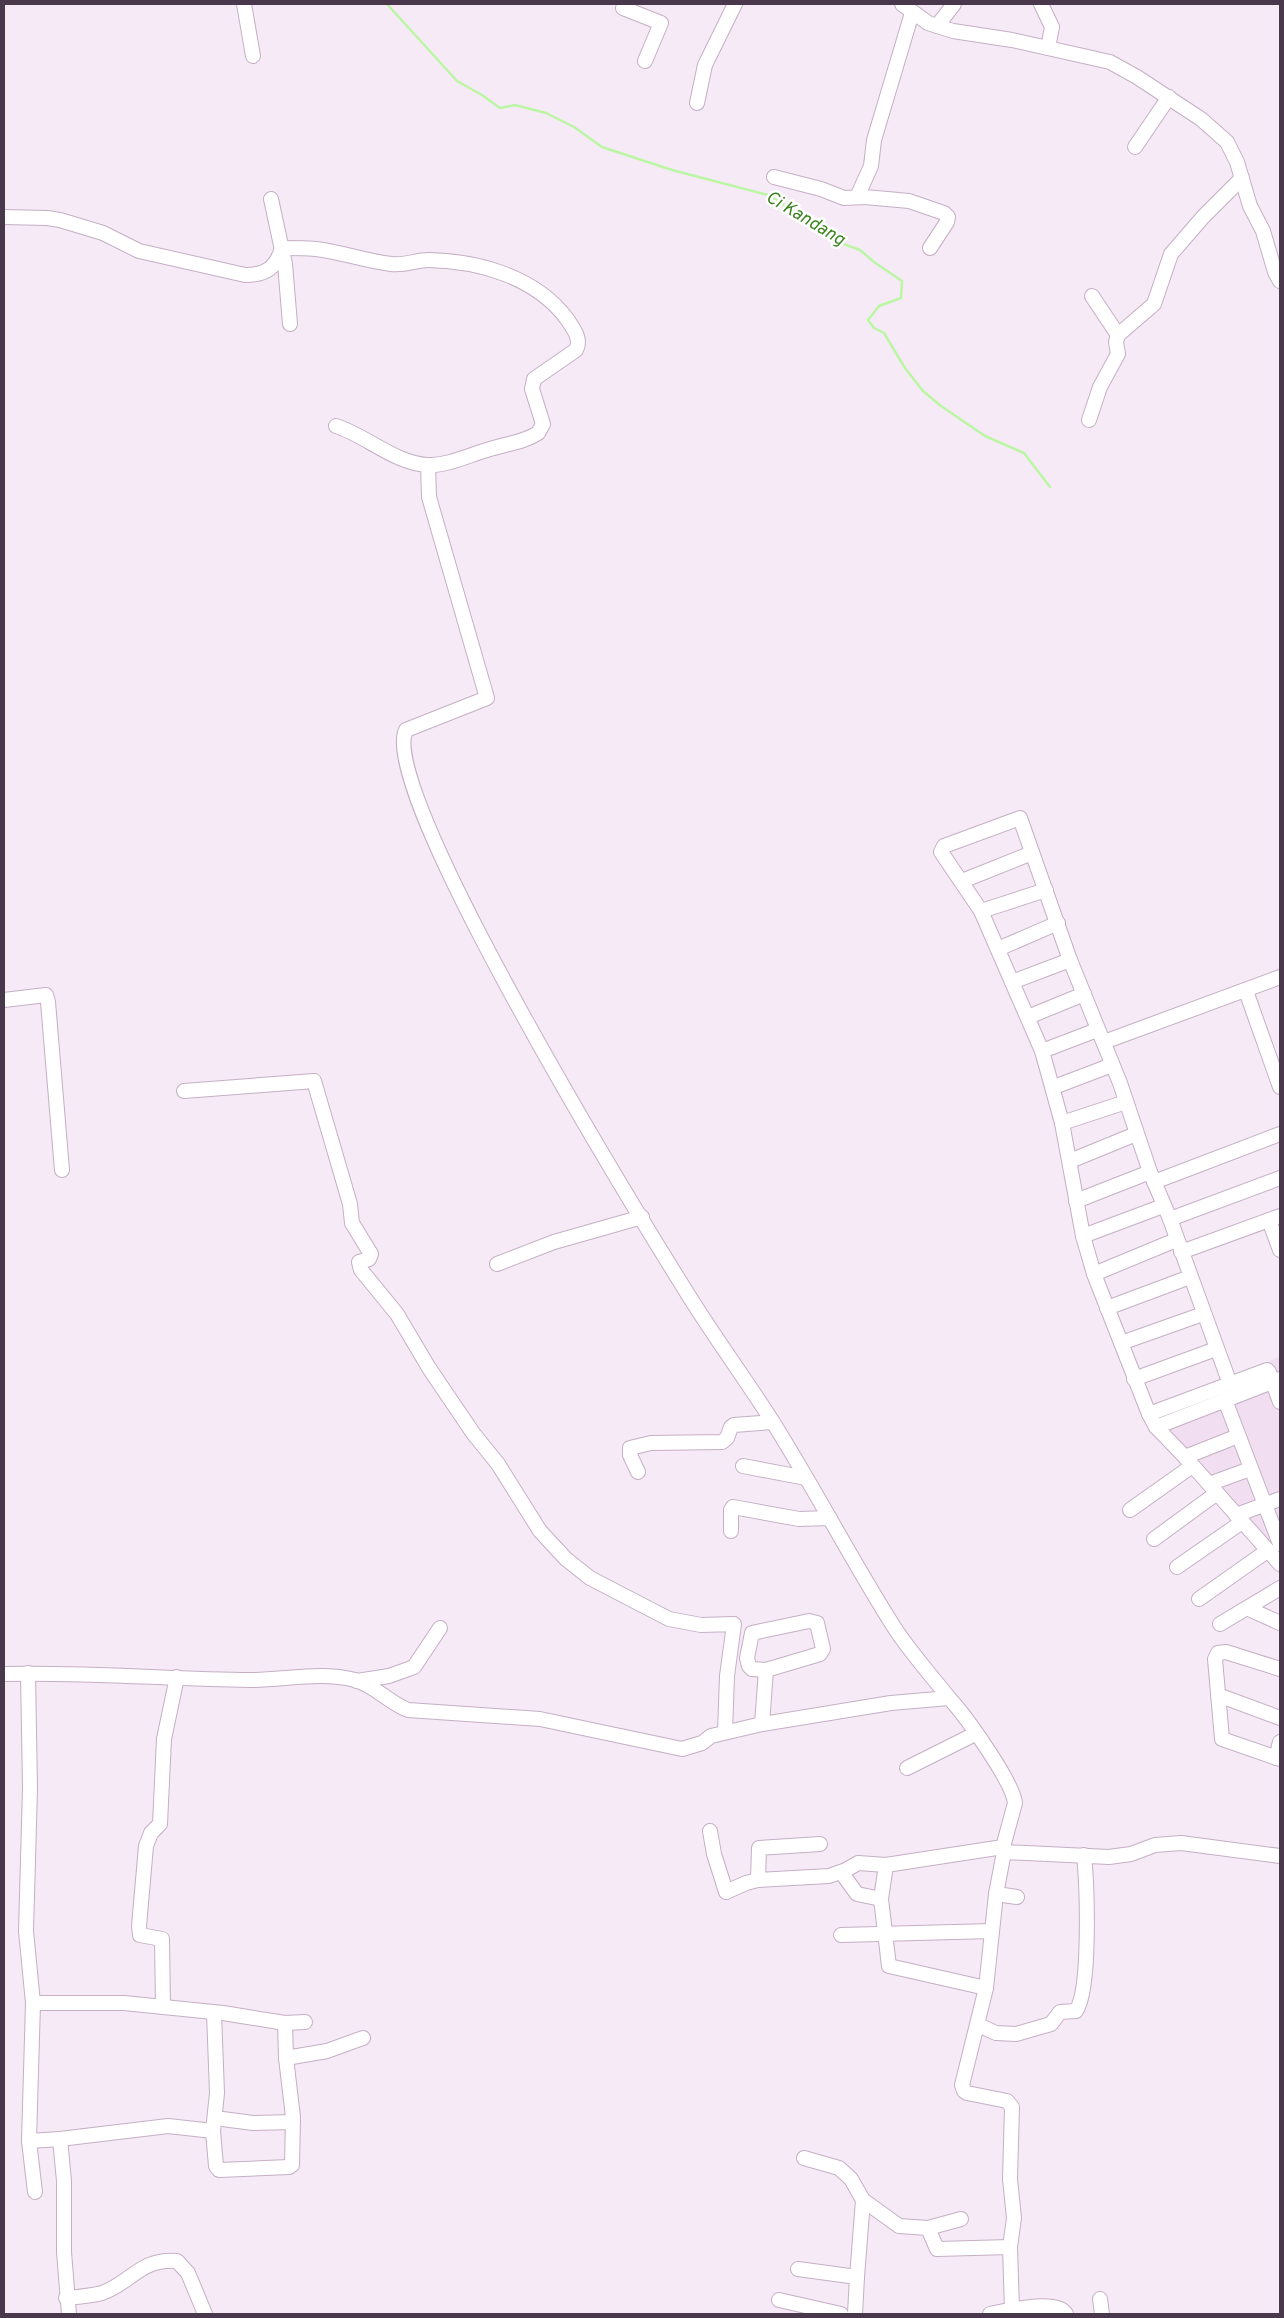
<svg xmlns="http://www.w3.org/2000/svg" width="1284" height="2318" font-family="Overpass,sans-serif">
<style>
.residential{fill:#f1dff1}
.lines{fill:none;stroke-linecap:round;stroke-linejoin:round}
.stream{stroke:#bbf6a4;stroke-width:2.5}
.minor-casing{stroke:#c5afc5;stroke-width:16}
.minor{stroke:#fff;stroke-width:14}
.labels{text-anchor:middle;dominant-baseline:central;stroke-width:5;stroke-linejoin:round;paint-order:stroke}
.water-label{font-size:18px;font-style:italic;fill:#3a831f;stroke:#fff}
</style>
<rect width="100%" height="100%" fill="#f6eaf6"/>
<polygon class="residential" points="1280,1357 1280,1557 1163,1426 1271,1360"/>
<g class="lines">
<polyline class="stream" points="387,4 457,81 482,95 500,108 515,105 546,113 574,127 602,147 672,170 768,195 810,221 835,241 860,250 874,262 902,281 901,298 879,306 868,320 874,328 884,333 905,368 923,391 941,406 985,436 1024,453 1050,487"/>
<g class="minor-casing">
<g id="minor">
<polyline points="244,4 253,56"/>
<polyline points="629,4 623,8 661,23 645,61"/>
<polyline points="902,4 928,23 953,31 1012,40 1110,62 1137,77 1201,119 1227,142 1237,162 1250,206 1263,231 1275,272 1280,281"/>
<polyline points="1041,4 1052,27 1048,48"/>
<polyline points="937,26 954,4"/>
<polyline points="697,103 705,65 735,4"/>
<polyline points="1135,147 1169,97"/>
<polyline points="774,177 821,189 844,198 865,197 909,201 944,213 948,217 947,222 930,248"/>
<polyline points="857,197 871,166 874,140 912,13"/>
<polyline points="271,199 285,264 290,324"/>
<path d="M4,217L47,218L60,220L103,233L139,251L245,275C266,275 276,268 282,248"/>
<path d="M282,248C293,248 305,248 316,249C341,252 366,261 391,264C404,266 416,260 429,260C479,261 536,277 567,319C573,328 582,339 576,350L534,379L532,389L543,424L538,433C523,443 504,444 487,450C469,455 447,466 428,465C394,463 367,436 336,426"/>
<polyline points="1092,296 1118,335"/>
<polyline points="1089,420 1100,387 1118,354 1116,342 1118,335 1154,304 1171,254 1203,217 1242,178"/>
<path d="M428,465L429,497L487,698L406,730C376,789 639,1216 684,1288C712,1334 745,1378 774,1424C816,1491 852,1561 894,1627C910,1652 931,1675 949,1698"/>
<polyline points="962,881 1032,853"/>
<polyline points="981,911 1046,890"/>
<polyline points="998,949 1058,923"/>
<polyline points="1012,982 1070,960"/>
<polyline points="1246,991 1280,1087"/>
<polyline points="4,1000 46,995 48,1002 62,1170"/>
<polyline points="1028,1017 1084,994"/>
<polyline points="1104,1042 1280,977"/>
<polyline points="1042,1051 1097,1030"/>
<polyline points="1054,1087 1112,1065"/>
<polyline points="184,1091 314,1081 350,1204 352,1223 371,1254 369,1259 359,1262 361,1270 397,1314 429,1368 473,1433 498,1464 540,1531 566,1559 590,1578 669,1619 701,1625 734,1624 727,1676 725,1732"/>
<polyline points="1062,1123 1126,1102"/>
<polyline points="1070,1161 1136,1134"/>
<polyline points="1154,1182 1280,1134"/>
<polyline points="1076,1201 1150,1172"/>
<polyline points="1170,1219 1280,1178"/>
<polyline points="1269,1220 1280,1250"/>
<polyline points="1083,1236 1163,1206"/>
<polyline points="1181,1252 1280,1216"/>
<polyline points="497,1264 554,1242 642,1217"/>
<polyline points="1094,1274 1176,1240"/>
<polyline points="1107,1308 1190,1277"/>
<polyline points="1121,1343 1203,1314"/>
<polyline points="1134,1379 1216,1349"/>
<polyline points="1230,1384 1170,1219 1150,1172 1120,1083 1070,960 1020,818 944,846 941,852 981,911 1042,1051 1062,1123 1083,1236 1094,1274 1149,1414 1267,1370 1269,1372 1280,1402"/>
<polyline points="1225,1400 1280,1544"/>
<polyline points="1149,1414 1156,1427 1185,1457 1280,1564"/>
<polyline points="1156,1427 1280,1379"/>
<polyline points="1185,1457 1238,1436"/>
<polyline points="743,1466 806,1478"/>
<polyline points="638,1472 630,1455 630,1448 651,1443 722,1442 727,1438 731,1427 734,1425 773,1422"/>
<polyline points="1209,1484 1250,1469"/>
<polyline points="1130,1510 1192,1466"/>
<polyline points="1236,1515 1280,1499"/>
<polyline points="731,1531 731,1510 733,1507 799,1519 830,1518"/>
<polyline points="1154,1539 1217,1493"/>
<polyline points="1177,1567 1242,1522"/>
<polyline points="1199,1599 1267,1551"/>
<polyline points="1249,1609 1280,1623"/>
<polyline points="1220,1624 1280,1588"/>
<polyline points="1280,1669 1226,1652 1218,1653 1215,1659 1222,1739 1280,1759"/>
<polyline points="28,1673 30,1788 26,1931 33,2003 29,2141 60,2139 64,2181 64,2252 69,2314"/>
<path d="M4,1674C86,1672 168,1679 250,1680C285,1680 321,1671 355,1680C376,1686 389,1703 408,1710L540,1719L682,1749L702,1743L711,1736L762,1724L891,1703L949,1698C965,1715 1013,1782 1015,1803L1003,1847L1004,1852L1109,1857L1131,1854L1155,1845L1181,1843L1280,1856"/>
<polyline points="357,1681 389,1676 414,1667 440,1628"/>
<polyline points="1218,1695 1280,1718"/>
<polyline points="762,1724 766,1670 820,1654 823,1649 817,1623 809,1621 752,1633 747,1658 749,1666 752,1669 766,1670"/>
<polyline points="1276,1758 1280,1742"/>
<polyline points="907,1768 975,1734"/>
<polyline points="710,1831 714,1854 726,1892 746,1883 758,1880 829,1876 846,1870 858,1863 886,1865"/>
<polyline points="1004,1852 996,1894 986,1988 962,2085 964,2091 967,2093 1007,2101 1012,2107 1010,2179 1014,2218 1010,2247 1012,2310"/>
<polyline points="841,1872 857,1894 881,1899"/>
<polyline points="758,1880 759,1848 820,1844"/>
<polyline points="996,1894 1017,1897"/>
<polyline points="841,1935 992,1931"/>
<polyline points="986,1988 889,1966 881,1899 886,1865 1003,1847"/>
<polyline points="33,2003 124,2003 223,2013 285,2023 305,2022"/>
<polyline points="163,2007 162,1939 140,1935 139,1926 146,1846 151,1833 160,1824 164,1739 177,1677"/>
<path d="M978,2025L996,2033L1016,2034L1051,2024L1060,2012L1076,2011C1091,1989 1087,1885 1084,1855"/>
<polyline points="286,2058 327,2051 363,2038"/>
<polyline points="215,2118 253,2123 293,2122"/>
<polyline points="213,2131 216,2166 219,2170 289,2167 292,2165 293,2117 286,2058 285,2023"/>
<polyline points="60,2139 168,2126 213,2131 217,2093 214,2013"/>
<polyline points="29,2141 35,2192"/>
<polyline points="804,2158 839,2168 851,2179 863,2200 899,2226 928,2228 961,2219"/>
<polyline points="928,2228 937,2249 1010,2247"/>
<polyline points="798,2269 857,2277 855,2314"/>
<polyline points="857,2277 863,2200"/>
<path d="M66,2298C78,2297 91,2296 102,2293C131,2283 140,2258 177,2261L188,2273L205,2314"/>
<polyline points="1100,2299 1102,2314"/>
<polyline points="779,2300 841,2314"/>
<path d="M990,2314C1006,2311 1058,2298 1066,2314"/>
</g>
</g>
<use href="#minor" class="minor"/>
</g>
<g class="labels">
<g class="water-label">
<text transform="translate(805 219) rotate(31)">Ci Kandang</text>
</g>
</g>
<rect width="1284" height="2318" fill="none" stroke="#49374b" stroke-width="10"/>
</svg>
